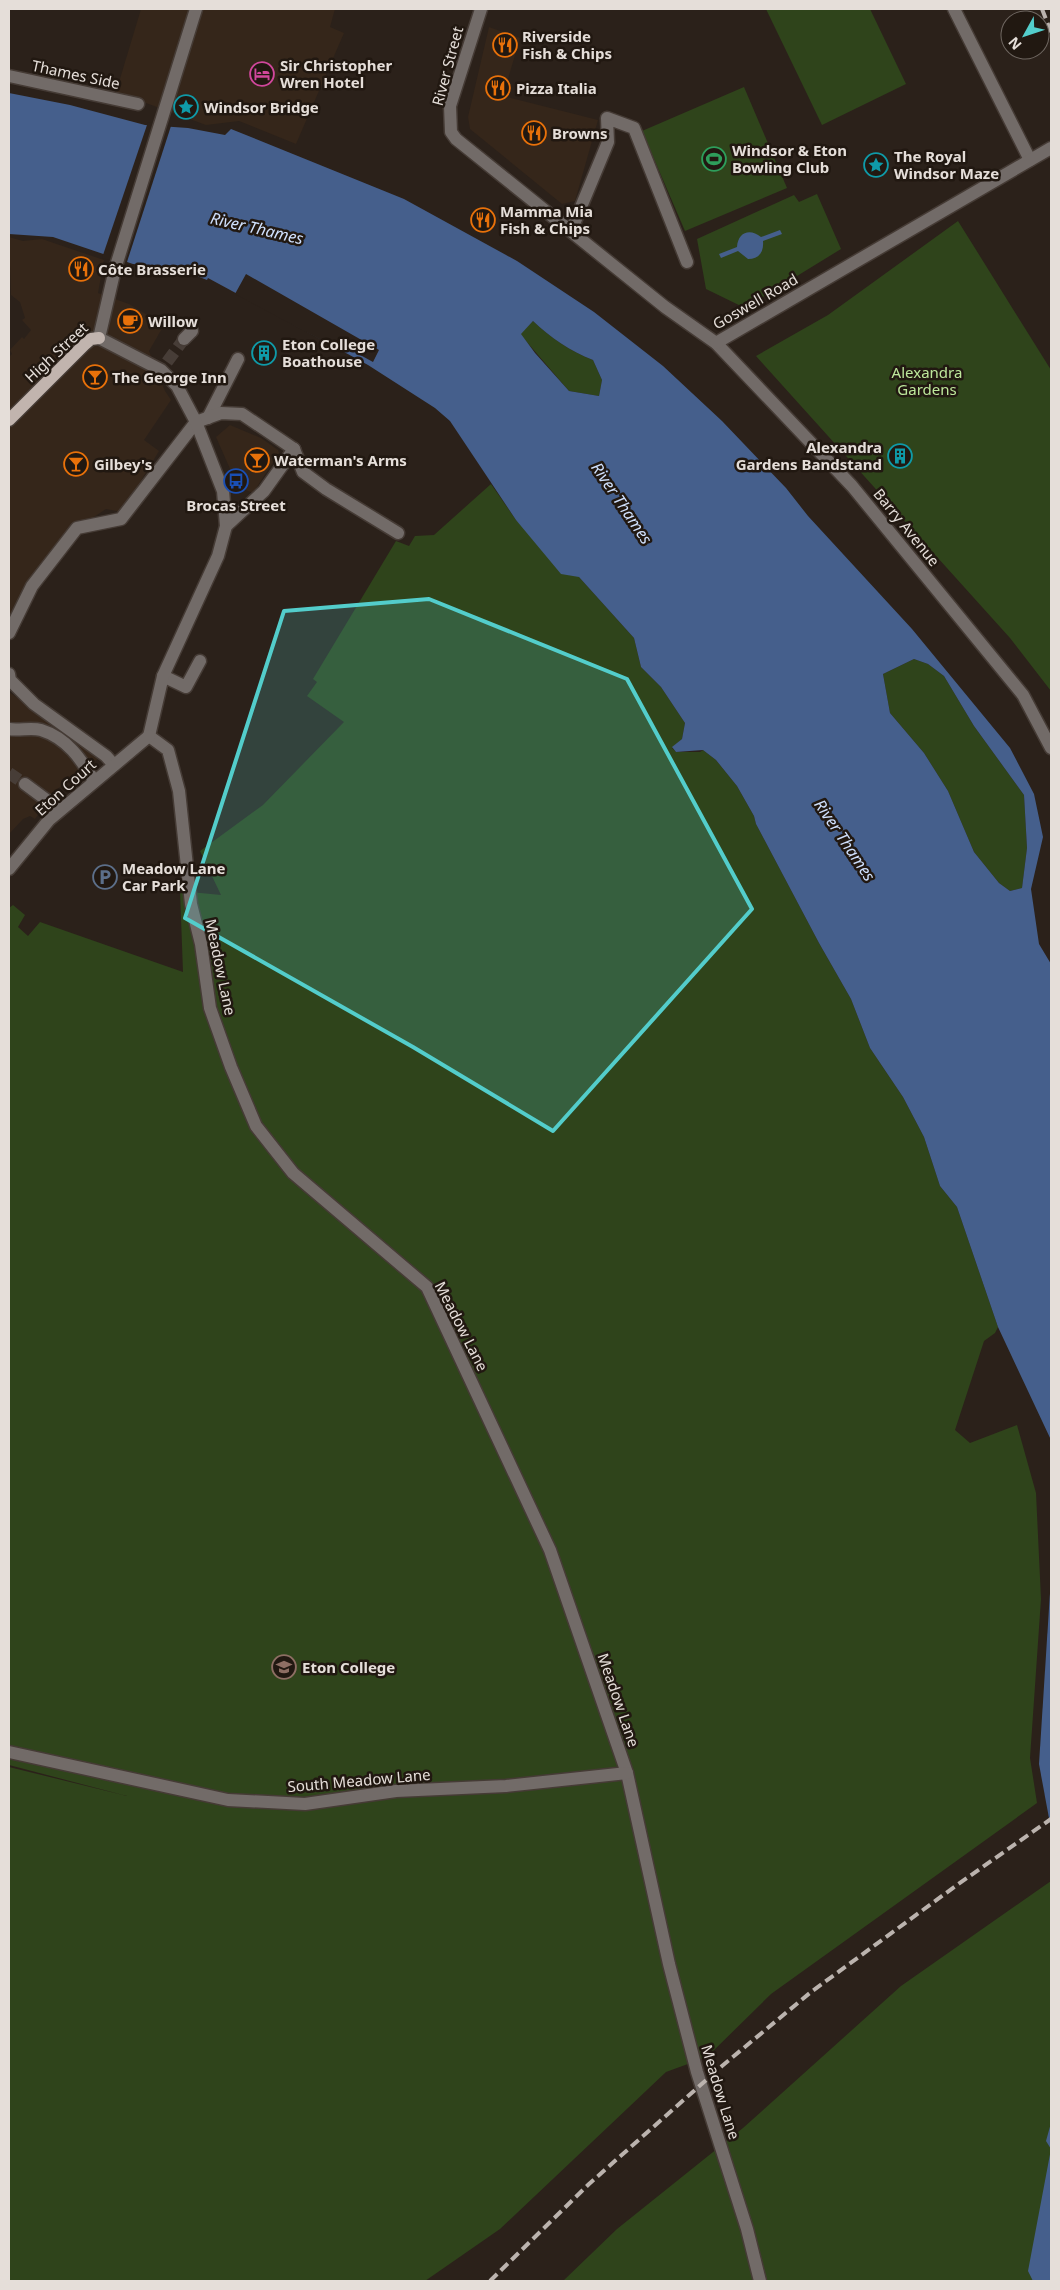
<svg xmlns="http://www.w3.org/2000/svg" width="1060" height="2290" font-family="'Noto Sans',sans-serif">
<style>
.built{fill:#35261a}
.green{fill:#2f441b}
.water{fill:#455f8c;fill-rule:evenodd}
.pier{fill:#2b211a}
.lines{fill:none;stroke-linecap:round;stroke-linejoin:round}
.minor-tunnel{stroke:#473d37;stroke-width:12;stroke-dasharray:12 6;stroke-linecap:butt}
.minor-casing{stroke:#453b35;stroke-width:15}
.major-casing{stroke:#453b35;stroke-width:15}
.minor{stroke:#726b68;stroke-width:12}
.major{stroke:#c1b4ae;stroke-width:12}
.rail{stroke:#bbb3ae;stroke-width:4;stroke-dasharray:10 5;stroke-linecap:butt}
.marked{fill:#53cdcb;fill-opacity:0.2;stroke:#53cdcb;stroke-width:4;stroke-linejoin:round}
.labels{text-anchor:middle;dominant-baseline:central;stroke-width:5;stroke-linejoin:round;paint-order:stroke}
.poi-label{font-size:15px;font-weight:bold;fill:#e5ded9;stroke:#211811;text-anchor:start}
.street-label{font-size:15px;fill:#e5ded9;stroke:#211811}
.park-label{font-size:15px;fill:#bde79b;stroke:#211811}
.water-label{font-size:16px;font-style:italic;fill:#d0e1fe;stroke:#211811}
</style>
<rect width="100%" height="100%" fill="#2b211a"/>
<g class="built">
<polygon points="141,9 335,9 330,27 344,33 296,144 239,121 206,125 116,92"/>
<polygon points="489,27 520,38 503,96 598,120 575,201 562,204 470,129 468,117"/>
<polygon points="9,237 23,241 42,239 104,260 98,293 129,304 164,325 149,351 165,391 171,400 144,440 159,451 122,512 106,509 65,536 26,585 9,616 9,357 12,354 10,350 22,337 24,339 31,330 22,320 25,318 20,302 11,295"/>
<polygon points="230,425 261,438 278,450 279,453 253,493 238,487 216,437"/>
<polygon points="9,692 101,757 73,776 54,792 35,819 30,816 23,819 9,834"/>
</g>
<g class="green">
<polygon points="766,9 870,9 906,84 822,125"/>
<polygon points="744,87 787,188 685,231 642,131"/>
<polygon points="817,194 841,249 745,308 706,289 697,239 794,195 799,202"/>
<polygon points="958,221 1051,370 1051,691 1010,638 756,356 828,315"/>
<path d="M533,321C551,338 570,351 593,360L602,380L599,396L569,391L520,334Z"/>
<polygon points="491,484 516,520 579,577 634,638 641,667 661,687 685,723 682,739 672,748 676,752 700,752 703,750 716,760 737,786 754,816 756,824 819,943 851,999 870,1048 903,1097 924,1137 940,1186 957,1207 998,1327 995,1333 984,1341 955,1430 970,1443 1017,1425 1036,1493 1041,1599 1030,1758 1037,1803 771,1994 707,2057 666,2072 500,2229 425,2281 9,2281 9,1767 127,1796 9,1765 9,908 13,905 25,915 18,927 28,936 40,922 183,972 180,891 221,895 200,851 263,805 344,722 307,696 317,682 313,679 396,541 409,546 415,536 434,535"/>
<polygon points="914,659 928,664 944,676 974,726 1024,795 1027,848 1022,888 1010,891 999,883 974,852 948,791 924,753 890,713 883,674"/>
<polygon points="1051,1881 1051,2281 563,2281 617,2229 743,2128 901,1986"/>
</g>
<g class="water">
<path d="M9,93L70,105L145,125L188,128L225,135L231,129L404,199L517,261L594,312L663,366L722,421L786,488L808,516L912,629L1010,748L1034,794L1043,837L1031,889L1039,944L1051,964V1440L998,1327L957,1207L940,1186L924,1137L903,1097L870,1048L851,999L819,943L756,824L754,816L737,786L716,760L703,750L676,752L672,747L682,739L685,723L661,687L641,667L634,638L579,577L561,574L516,520L450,421L435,408L368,365L208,278L207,280L174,267L133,264L53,237L9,234ZM533,321C551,338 570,351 593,360L602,380L599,396L569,391L535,353L521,334ZM914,659L928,664L944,676L974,726L1024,795L1027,848L1022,888L1010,891L999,883L974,852L948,791L924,753L890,713L883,674Z"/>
<path d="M780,230L782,234L763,241C764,252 759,259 748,259L738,251L721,258L719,254L737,247C738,232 750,228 761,237Z"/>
<polygon points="1051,1577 1051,1829 1039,1764"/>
<polygon points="1051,2123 1051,2281 1033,2281 1028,2271 1051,2149 1046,2141"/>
</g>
<g class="pier">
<polygon points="148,122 171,126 126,265 102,258"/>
<polygon points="246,274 379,350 373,362 342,345 340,350 235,294"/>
</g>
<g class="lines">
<g class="minor-tunnel">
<polyline points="167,362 184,339"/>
<polyline points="9,773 25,784"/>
</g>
<g class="minor-casing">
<g id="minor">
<polyline points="481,9 450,106 451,132 456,139 665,307 716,343 852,486 1023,695 1051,748"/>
<polyline points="954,9 1030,160"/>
<polyline points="9,76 138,104"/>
<polyline points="571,231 608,142 607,118 634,128 687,262"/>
<polyline points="184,339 192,331"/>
<polyline points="716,343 1051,148"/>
<polyline points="208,418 238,359"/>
<polyline points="196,422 221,413 242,414 294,449"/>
<polyline points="294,449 303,472 326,489 398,533"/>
<polyline points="226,526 264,491 294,449"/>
<polyline points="9,633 32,586 77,528 121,519 196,422"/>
<polyline points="9,674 10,680 34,704 106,756 114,765"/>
<polyline points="163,676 186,687 200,661"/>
<path d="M9,729C19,731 31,727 41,730C67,738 81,759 94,781"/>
<polyline points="149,736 168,750 179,791 191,904 201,944 210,1008 231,1067 256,1126 293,1173 427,1287 550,1550 627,1773 669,1964 697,2072 747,2229 760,2281"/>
<polyline points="149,736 163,676 218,556 226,526 223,491 196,422 177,386 161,370 99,338 115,269 196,9"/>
<polyline points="25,784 60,810"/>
<polyline points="9,869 49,820 149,736"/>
<polyline points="9,1752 228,1800 305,1804 396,1791 506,1786 627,1773"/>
</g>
</g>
<g class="major-casing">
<polyline id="major" points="9,420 84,345 91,339 99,338"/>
</g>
<use href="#minor" class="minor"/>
<use href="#major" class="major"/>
<g class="rail">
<polyline points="1042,9 1051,32"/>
<polyline points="490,2281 589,2184 722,2066 811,1992 957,1885 1051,1819"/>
</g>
</g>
<path class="marked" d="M429,599L627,679L752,909L553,1131L413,1047L185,918L284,611Z"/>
<defs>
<g id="restaurant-ring" transform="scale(1.25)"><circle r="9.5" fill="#211811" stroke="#e8710a" stroke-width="1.5"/><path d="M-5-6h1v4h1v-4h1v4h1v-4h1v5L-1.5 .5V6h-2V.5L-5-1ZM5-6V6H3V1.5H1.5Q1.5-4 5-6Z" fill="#e8710a"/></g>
<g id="hotel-ring" transform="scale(1.25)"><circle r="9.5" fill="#211811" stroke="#d1479c" stroke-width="1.5"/><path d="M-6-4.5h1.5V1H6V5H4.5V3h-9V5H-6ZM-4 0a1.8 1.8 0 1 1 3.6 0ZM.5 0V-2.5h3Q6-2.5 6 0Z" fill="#d1479c"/></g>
<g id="sight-ring" transform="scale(1.25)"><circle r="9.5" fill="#211811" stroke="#0f9aa8" stroke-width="1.5"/><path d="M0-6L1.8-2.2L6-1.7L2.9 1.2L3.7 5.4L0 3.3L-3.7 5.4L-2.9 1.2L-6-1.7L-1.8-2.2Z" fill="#0f9aa8"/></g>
<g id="stadium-ring" transform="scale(1.25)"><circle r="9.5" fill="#211811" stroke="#2e9e5b" stroke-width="1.5"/><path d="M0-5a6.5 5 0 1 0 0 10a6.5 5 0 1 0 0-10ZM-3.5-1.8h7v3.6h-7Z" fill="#2e9e5b"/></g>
<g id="cafe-ring" transform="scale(1.25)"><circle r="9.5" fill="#211811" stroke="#e8710a" stroke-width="1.5"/><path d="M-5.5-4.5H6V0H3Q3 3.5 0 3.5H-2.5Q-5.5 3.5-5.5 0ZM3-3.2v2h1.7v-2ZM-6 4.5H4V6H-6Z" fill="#e8710a"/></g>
<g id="building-ring" transform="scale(1.25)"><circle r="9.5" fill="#211811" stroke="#0f9aa8" stroke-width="1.5"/><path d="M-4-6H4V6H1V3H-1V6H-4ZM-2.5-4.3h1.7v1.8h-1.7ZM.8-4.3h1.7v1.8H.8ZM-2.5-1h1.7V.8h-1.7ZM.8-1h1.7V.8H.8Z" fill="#0f9aa8"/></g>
<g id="bar-ring" transform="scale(1.25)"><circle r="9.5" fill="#211811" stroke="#e8710a" stroke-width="1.5"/><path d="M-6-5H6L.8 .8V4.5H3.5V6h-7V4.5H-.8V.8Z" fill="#e8710a"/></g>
<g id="bus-ring" transform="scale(1.25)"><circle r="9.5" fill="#211811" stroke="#1a4fb4" stroke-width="1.5"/><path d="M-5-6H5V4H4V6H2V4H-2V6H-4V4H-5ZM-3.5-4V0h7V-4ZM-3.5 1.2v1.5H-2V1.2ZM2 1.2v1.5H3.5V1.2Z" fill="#1a4fb4"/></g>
<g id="parking-ring" transform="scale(1.25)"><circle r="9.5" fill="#211811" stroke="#5c6f8a" stroke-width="1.5"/><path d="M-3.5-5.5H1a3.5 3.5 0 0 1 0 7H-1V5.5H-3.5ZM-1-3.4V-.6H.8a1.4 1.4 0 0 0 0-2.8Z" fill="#5c6f8a"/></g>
<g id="school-ring" transform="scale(1.25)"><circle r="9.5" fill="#211811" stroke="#8d6e63" stroke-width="1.5"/><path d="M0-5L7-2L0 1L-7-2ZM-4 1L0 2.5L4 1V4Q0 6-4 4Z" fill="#8d6e63"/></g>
</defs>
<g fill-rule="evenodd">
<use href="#restaurant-ring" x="505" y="45"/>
<use href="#hotel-ring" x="262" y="74"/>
<use href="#restaurant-ring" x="498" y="88"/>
<use href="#sight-ring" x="186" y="107"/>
<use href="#restaurant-ring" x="534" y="133"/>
<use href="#stadium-ring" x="714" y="159"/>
<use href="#sight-ring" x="876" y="165"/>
<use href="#restaurant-ring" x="483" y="220"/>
<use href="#restaurant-ring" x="81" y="269"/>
<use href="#cafe-ring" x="130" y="321"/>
<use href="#building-ring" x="264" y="353"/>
<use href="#bar-ring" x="95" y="377"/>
<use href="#building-ring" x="900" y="456"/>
<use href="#bar-ring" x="257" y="460"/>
<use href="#bar-ring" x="76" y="464"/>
<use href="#bus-ring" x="236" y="481"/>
<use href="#parking-ring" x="105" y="877"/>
<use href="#school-ring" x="284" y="1667"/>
</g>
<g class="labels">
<g class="poi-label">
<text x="522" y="36">Riverside<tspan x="522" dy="17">Fish &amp; Chips</tspan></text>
<text x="280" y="65">Sir Christopher<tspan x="280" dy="17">Wren Hotel</tspan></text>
<text x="516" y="88">Pizza Italia</text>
<text x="204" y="107">Windsor Bridge</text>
<text x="552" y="133">Browns</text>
<text x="732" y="150">Windsor &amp; Eton<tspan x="732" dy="17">Bowling Club</tspan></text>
<text x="894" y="156">The Royal<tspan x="894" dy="17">Windsor Maze</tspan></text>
<text x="500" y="211">Mamma Mia<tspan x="500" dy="17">Fish &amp; Chips</tspan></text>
<text x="98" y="269">Côte Brasserie</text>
<text x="148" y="321">Willow</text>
<text x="282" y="344">Eton College<tspan x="282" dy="17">Boathouse</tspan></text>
<text x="112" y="377">The George Inn</text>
<text x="882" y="447" text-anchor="end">Alexandra<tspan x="882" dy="17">Gardens Bandstand</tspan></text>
<text x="274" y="460">Waterman's Arms</text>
<text x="94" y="464">Gilbey's</text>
<text x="236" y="505" text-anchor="middle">Brocas Street</text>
<text x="122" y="868">Meadow Lane<tspan x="122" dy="17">Car Park</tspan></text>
<text x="302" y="1667">Eton College</text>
</g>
<g class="street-label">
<text transform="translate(447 66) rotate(-75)">River Street</text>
<text transform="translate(76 74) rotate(12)">Thames Side</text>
<text transform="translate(755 301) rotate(-30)">Goswell Road</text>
<text transform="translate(56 352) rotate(-43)">High Street</text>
<text transform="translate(907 527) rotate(51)">Barry Avenue</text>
<text transform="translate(65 787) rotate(-42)">Eton Court</text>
<text transform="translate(221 967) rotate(78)">Meadow Lane</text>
<text transform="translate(462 1326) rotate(63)">Meadow Lane</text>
<text transform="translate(619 1700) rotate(71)">Meadow Lane</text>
<text transform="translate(359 1780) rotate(-5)">South Meadow Lane</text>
<text transform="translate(721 2092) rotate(73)">Meadow Lane</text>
</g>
<g class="park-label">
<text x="927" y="372">Alexandra<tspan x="927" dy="17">Gardens</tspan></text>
</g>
<g class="water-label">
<text transform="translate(257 228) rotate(13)">River Thames</text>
<text transform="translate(622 503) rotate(56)">River Thames</text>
<text transform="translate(845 840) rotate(56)">River Thames</text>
</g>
</g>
<rect width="1060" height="2290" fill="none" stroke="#e5ded9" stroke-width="20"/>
<g transform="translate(1025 35) rotate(230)"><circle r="24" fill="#211811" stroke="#6f6761"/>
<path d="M0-4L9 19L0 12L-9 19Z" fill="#53cdcb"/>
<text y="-8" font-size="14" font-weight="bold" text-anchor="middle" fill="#e5ded9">N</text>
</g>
</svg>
